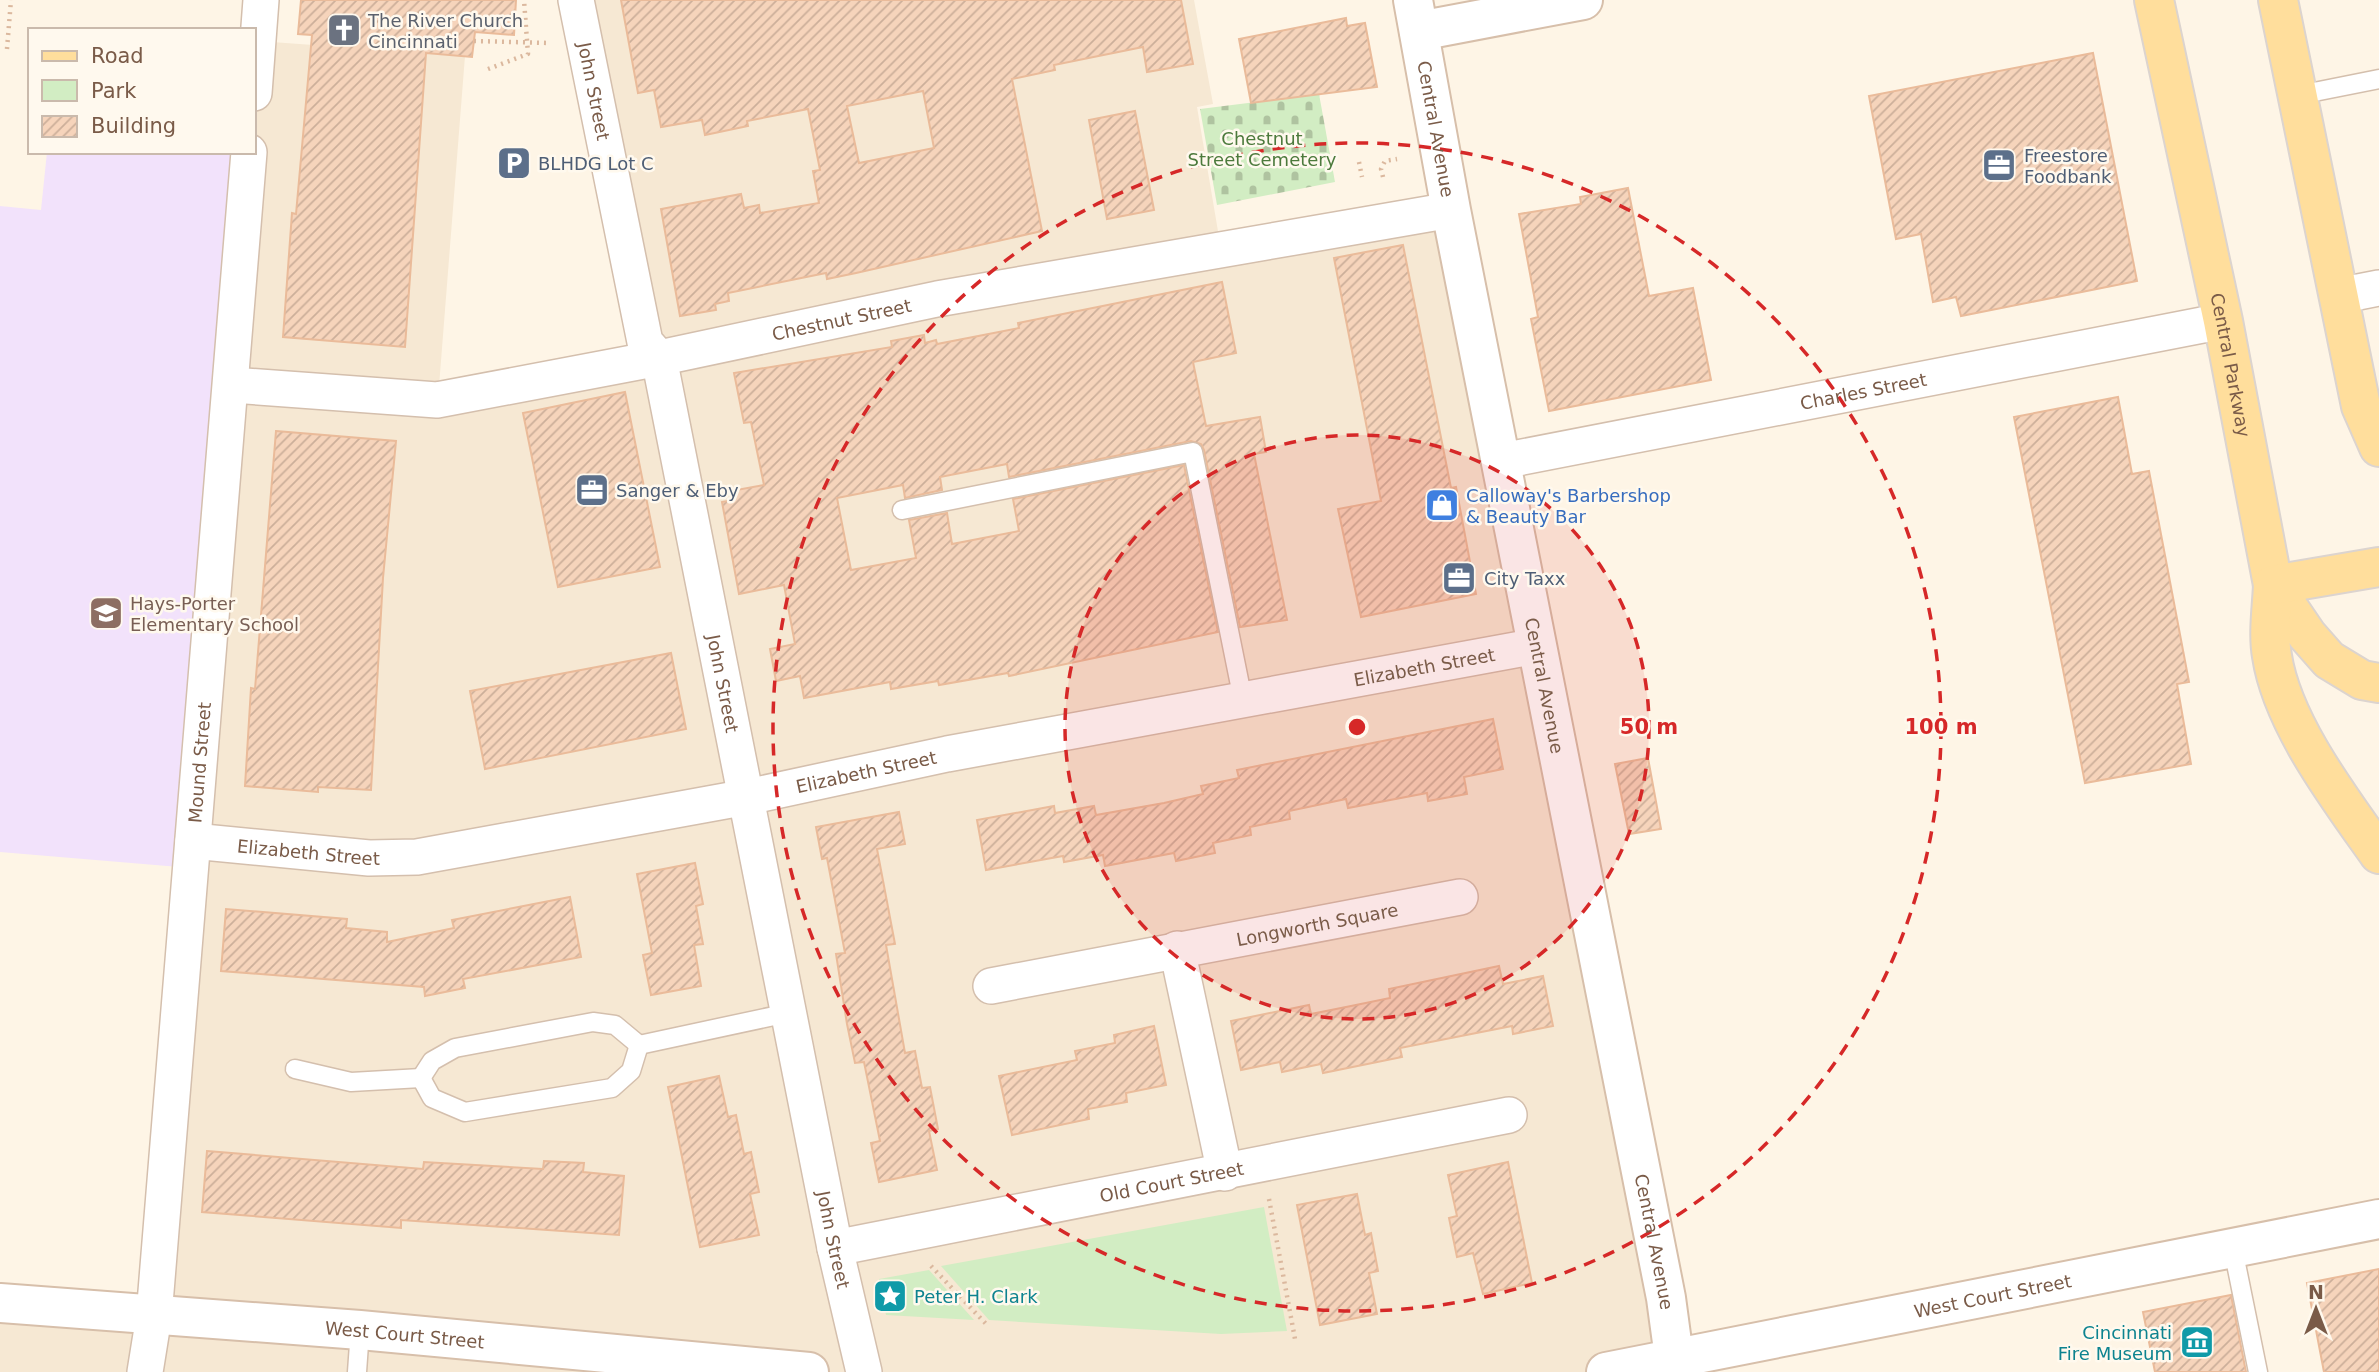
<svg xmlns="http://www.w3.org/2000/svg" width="2379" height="1372" font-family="'DejaVu Sans',sans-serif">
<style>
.residential{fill:#f6e8d3}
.education{fill:#f2e2fb}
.green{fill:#d2edc3}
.cemetery{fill:url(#cemetery-stones)}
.building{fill:url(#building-hatch);stroke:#eabb9a;stroke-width:2;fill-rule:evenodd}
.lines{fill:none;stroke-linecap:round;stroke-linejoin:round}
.lane-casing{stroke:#d4bfad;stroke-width:21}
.street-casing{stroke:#d4bfad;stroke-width:38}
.secondary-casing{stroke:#d7bfaa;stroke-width:42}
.primary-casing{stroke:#dcd4cf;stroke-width:42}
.path{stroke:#dbb89e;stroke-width:4.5;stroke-dasharray:2 5;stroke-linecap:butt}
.lane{stroke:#fff;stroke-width:18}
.street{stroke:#fff;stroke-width:35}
.secondary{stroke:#fff;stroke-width:38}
.primary{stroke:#ffde9c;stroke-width:38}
.ring{fill:none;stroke:#d62828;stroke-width:3.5;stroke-dasharray:12 9}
.labels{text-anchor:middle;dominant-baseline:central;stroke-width:5;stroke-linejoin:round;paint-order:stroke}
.worship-label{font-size:18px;fill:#5b616d;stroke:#fff9ee;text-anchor:start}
.street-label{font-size:18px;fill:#7a5b48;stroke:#fff9ee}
.park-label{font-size:18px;fill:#4c7a3c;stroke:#fff9ee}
.service-label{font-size:18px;fill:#4e5e75;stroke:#fff9ee;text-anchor:start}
.shop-label{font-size:18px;fill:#366cbe;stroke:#fff9ee;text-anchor:start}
.education-label{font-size:18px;fill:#785e54;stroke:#fff9ee;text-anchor:start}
.culture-label{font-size:18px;fill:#0d838f;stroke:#fff9ee;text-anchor:start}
.centre{fill:#d62828;stroke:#fff9ee;stroke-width:3.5}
.ring-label{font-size:21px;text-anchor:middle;font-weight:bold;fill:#d62828;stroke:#fff9ee;stroke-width:5;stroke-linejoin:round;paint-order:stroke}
</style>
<defs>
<pattern id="cemetery-stones" width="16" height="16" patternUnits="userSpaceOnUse" patternTransform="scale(1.75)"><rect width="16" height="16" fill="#d2edc3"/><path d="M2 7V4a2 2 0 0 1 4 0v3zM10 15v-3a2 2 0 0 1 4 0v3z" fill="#afc3a0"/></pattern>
<pattern id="building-hatch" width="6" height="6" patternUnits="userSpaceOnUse" patternTransform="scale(1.75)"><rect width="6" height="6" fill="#f6d4bb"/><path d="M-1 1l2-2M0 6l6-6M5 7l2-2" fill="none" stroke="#ccaf9a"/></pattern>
</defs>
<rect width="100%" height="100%" fill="#fef5e6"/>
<polygon class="residential" points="576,0 1194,0 1213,104 1197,107 1221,249 1451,210 1674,1360 1606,1372 0,1372 0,1303 153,1316 254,152 258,41 465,56 438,399 658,358"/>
<polygon class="education" points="47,152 249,152 191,868 0,852 0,206 41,210"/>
<g class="green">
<polygon points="1264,1207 1287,1331 1221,1334 989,1320 941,1266"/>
<polygon points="929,1270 974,1320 886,1315 879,1279"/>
</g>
<polygon class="cemetery" points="1319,94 1335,182 1217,205 1200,109"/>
<g class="building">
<polygon points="301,0 516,0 514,35 475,32 472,57 426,53 405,347 283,337 292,213 296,214 312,35 298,34"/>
<path d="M621,0H1181L1193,64L1147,72L1143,47L1054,65L1055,70L1012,79L1042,231L856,273L827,279L826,273L728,293L729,301L715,304L716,310L680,316L661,209L741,194L744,208L759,205L760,213L819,203L813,171L820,170L808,109L747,121L748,126L705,135L702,120L661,127L654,90L638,93ZM923,91L934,148L859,163L847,106Z"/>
<polygon points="1346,18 1347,26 1365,23 1377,87 1251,103 1239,39"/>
<polygon points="2093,53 2137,281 1961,316 1956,297 1933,302 1921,234 1896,239 1869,96"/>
<polygon points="1135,111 1154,210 1107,219 1089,120"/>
<polygon points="1628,188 1649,296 1693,288 1711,380 1549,411 1531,319 1538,317 1519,214 1581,204 1580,197"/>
<polygon points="1403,245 1451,488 1456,487 1476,594 1361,617 1338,509 1381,501 1334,258"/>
<polygon points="1222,282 1236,353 1193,362 1206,426 1260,417 1266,452 1254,454 1287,620 1240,627 1204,450 1201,444 1191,441 1009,477 1007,464 940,477 942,490 905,498 903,485 837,498 851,570 916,558 909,520 947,513 952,544 1019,531 1013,499 1184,465 1218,632 1009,676 1008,673 939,685 938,681 891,689 890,682 804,698 800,676 776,681 770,649 795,644 784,585 739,594 722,502 733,500 731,491 764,485 751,422 744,423 734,373 892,347 891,341 924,335 925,343 936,340 937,344 1019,328 1018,323"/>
<polygon points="625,392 660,567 558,587 523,413"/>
<polygon points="2118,397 2132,474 2149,471 2189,682 2177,684 2191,764 2085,783 2014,417"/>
<polygon points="276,431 396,441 383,578 371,790 318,787 318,792 245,786 251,688 255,689"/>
<polygon points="671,653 686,729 485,769 470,691"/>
<polygon points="1493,719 1503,769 1464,777 1467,794 1428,801 1427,793 1348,808 1346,799 1289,811 1290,819 1250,827 1251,835 1213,843 1215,853 1176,861 1174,853 1105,866 1103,855 1064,862 1063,856 986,870 977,820 1054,806 1055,813 1094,806 1096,815 1164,803 1203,794 1201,786 1239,778 1237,770"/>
<polygon points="1648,758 1661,829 1629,834 1615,764"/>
<polygon points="899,812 905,844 877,849 895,944 886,945 905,1053 915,1051 922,1088 930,1087 938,1129 929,1131 937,1170 879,1182 871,1143 880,1141 864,1062 855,1063 847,1024 836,954 845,953 827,858 822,859 816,827"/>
<polygon points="695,863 703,904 696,906 703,944 694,945 701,986 651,995 643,955 652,953 637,874"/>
<polygon points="570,897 581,957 463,979 465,988 425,996 424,987 221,971 226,909 347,919 346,928 387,932 387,942 454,928 452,920"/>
<polygon points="1499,966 1503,984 1543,976 1553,1026 1513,1034 1512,1026 1400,1048 1402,1057 1323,1073 1321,1064 1282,1072 1280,1062 1241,1070 1231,1021 1309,1005 1311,1014 1351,1006 1390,998 1389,989"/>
<polygon points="1154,1026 1166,1085 1126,1093 1127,1102 1088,1109 1089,1119 1012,1135 999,1076 1077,1060 1075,1051 1115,1043 1114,1035"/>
<polygon points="719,1076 728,1117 736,1115 744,1154 751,1152 759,1192 750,1194 759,1235 700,1247 668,1087"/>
<polygon points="207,1151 423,1169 424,1162 543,1169 544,1161 584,1163 583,1172 624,1176 619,1235 401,1220 401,1228 202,1212"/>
<polygon points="1508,1162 1532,1283 1483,1294 1473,1253 1457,1257 1449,1218 1457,1216 1448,1175"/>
<polygon points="1357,1194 1365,1235 1371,1233 1378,1271 1369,1273 1377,1314 1320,1325 1297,1205"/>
<polygon points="2379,1269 2379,1372 2324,1372 2307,1283"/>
<polygon points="2231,1295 2246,1372 2155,1372 2143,1312"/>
</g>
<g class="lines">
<g class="lane-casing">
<g id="lane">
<polyline points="2299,95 2379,79"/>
<polyline points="902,510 1193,452 1243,700"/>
<polyline points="639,1045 788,1013"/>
<polyline points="295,1069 351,1082 421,1078"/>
<polyline points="421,1078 432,1098 465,1112 612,1088 631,1071 639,1045"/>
<polyline points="421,1078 432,1061 455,1048 593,1022 615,1025 639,1045"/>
<polyline points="2233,1249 2258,1372"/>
<polyline points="357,1372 360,1330"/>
</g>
</g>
<g class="street-casing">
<g id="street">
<path id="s1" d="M576,0L645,342L659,358L835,1248L864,1372"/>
<polyline points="254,93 261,0"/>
<polyline points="2338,296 2379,288"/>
<path id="s2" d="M232,385L437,400L659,358L937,299L1451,210"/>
<path id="s3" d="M1502,461L2223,321"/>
<path id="s4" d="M193,841L369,858L417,857L747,797L947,754L1537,646"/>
<polyline points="1177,949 1225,1173"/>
<path id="s5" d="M991,986L1460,897"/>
<path id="s6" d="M835,1248L1509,1115"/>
<path id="s7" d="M145,1372L154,1316L249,152"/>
</g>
</g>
<g class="secondary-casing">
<g id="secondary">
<path id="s8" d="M1413,0L1451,210L1666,1298L1676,1372"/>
<polyline points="1419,31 1583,0"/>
<path id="s9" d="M0,1303L360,1330L809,1372"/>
<path id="s10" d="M1606,1372L2379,1219"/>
</g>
</g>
<g class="primary-casing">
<g id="primary">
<path id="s11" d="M2154,0L2223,321L2273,585L2307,635L2329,660L2362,680L2379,683"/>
<polyline points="2278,0 2361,406 2379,447"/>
<path d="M2273,585C2272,608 2268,634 2272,656C2282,723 2340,799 2379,854"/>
<polyline points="2273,585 2379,567"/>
</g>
</g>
<g class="path">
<polyline points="474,41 549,43"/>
<polyline points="7,49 11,0"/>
<polyline points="488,69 528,54 524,0"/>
<polyline points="1359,162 1362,177"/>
<polyline points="1383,177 1381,169 1385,161 1397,159"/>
<polyline points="1269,1199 1295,1339"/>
<polyline points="931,1266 988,1326"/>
</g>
<use href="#lane" class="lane"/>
<use href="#street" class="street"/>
<use href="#secondary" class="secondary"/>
<use href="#primary" class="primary"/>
</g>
<circle cx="1357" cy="727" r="292" fill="#d62828" fill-opacity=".12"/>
<g class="ring">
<circle cx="1357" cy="727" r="292"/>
<circle cx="1357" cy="727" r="584"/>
</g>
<defs>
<g id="church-square" transform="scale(1.75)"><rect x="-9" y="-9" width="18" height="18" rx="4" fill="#6b7280" stroke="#fff9ee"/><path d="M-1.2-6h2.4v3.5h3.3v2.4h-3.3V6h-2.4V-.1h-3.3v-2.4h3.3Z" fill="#fff"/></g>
<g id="parking-square" transform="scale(1.75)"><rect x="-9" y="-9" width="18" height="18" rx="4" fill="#5c6f8a" stroke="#fff9ee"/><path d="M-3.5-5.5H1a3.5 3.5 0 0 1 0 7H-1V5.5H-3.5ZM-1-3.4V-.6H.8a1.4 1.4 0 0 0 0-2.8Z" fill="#fff"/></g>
<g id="office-square" transform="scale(1.75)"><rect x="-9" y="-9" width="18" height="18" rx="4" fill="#5c6f8a" stroke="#fff9ee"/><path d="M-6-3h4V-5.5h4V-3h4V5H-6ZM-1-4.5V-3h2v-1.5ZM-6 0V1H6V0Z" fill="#fff"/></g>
<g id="shop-square" transform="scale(1.75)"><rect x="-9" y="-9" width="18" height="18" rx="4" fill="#3f7fe0" stroke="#fff9ee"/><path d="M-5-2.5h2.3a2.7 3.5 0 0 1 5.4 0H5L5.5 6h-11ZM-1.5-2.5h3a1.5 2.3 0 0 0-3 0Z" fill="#fff"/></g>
<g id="school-square" transform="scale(1.75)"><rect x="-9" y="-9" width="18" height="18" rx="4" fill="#8d6e63" stroke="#fff9ee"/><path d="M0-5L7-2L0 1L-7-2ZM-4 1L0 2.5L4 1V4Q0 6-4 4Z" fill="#fff"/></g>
<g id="sight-square" transform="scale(1.75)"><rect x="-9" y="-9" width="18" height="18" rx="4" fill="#0f9aa8" stroke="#fff9ee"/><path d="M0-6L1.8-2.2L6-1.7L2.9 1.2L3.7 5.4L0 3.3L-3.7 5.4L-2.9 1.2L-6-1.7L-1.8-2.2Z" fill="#fff"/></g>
<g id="museum-square" transform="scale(1.75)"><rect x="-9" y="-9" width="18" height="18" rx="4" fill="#0f9aa8" stroke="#fff9ee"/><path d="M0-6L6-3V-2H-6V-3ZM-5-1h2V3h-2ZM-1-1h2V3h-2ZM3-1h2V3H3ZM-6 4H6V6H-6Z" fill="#fff"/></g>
</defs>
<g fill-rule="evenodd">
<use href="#church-square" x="344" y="30"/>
<use href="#parking-square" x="514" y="163"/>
<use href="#office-square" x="1999" y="165"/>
<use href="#office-square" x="592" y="490"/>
<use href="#shop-square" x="1442" y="505"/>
<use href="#office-square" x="1459" y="578"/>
<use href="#school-square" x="106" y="613"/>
<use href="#sight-square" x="890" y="1296"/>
<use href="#museum-square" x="2197" y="1342"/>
</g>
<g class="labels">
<g class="worship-label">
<text x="368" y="20">The River Church<tspan x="368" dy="21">Cincinnati</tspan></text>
</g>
<g class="street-label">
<text stroke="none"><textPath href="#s1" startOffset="93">John Street</textPath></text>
<text stroke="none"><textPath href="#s8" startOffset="131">Central Avenue</textPath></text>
<text stroke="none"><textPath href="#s2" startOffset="618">Chestnut Street</textPath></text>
<text stroke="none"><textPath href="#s11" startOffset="373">Central Parkway</textPath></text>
<text stroke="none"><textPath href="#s3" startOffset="368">Charles Street</textPath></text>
<text stroke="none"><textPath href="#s4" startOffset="1250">Elizabeth Street</textPath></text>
<text stroke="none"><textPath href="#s1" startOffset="702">John Street</textPath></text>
<text stroke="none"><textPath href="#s8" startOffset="698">Central Avenue</textPath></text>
<text stroke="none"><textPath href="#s7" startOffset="612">Mound Street</textPath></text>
<text stroke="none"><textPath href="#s4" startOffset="682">Elizabeth Street</textPath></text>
<text stroke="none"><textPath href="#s4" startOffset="116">Elizabeth Street</textPath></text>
<text stroke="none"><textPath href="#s5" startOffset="332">Longworth Square</textPath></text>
<text stroke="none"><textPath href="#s6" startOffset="343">Old Court Street</textPath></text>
<text stroke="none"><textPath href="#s1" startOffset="1269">John Street</textPath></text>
<text stroke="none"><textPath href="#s8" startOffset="1265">Central Avenue</textPath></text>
<text stroke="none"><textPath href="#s10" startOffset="394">West Court Street</textPath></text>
<text stroke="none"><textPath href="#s9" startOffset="406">West Court Street</textPath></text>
</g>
<g class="park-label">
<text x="1262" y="138">Chestnut<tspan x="1262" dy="21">Street Cemetery</tspan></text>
</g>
<g class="service-label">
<text x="2024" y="155">Freestore<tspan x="2024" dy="21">Foodbank</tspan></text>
<text x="538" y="163">BLHDG Lot C</text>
<text x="616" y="490">Sanger &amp; Eby</text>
<text x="1484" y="578">City Taxx</text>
</g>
<g class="shop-label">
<text x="1466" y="495">Calloway's Barbershop<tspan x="1466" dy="21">&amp; Beauty Bar</tspan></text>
</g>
<g class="education-label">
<text x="130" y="603">Hays-Porter<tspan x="130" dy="21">Elementary School</tspan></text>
</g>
<g class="culture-label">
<text x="914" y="1296">Peter H. Clark</text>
<text x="2172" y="1332" text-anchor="end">Cincinnati<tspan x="2172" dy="21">Fire Museum</tspan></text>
</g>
</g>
<circle cx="1357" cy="727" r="10" class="centre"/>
<g class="ring-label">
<text x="1649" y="734">50 m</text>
<text x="1941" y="734">100 m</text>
</g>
<rect x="28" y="28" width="228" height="126" fill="#fff9ee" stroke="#cabaac" stroke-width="2"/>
<rect x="42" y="51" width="35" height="10" fill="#ffde9c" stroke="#cabaac" stroke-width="2"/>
<text x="91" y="63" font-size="21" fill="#7a5b48">Road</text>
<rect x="42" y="80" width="35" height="21" fill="#d2edc3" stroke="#cabaac" stroke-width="2"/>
<text x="91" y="98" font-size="21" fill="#7a5b48">Park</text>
<rect x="42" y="116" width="35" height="21" fill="url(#building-hatch)" stroke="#cabaac" stroke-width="2"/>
<text x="91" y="133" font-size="21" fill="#7a5b48">Building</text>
<g transform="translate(2316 1309)" stroke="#fff9ee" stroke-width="5" paint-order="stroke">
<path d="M0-5L12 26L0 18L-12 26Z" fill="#7a5b48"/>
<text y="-10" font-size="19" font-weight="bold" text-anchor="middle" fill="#7a5b48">N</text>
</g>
</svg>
